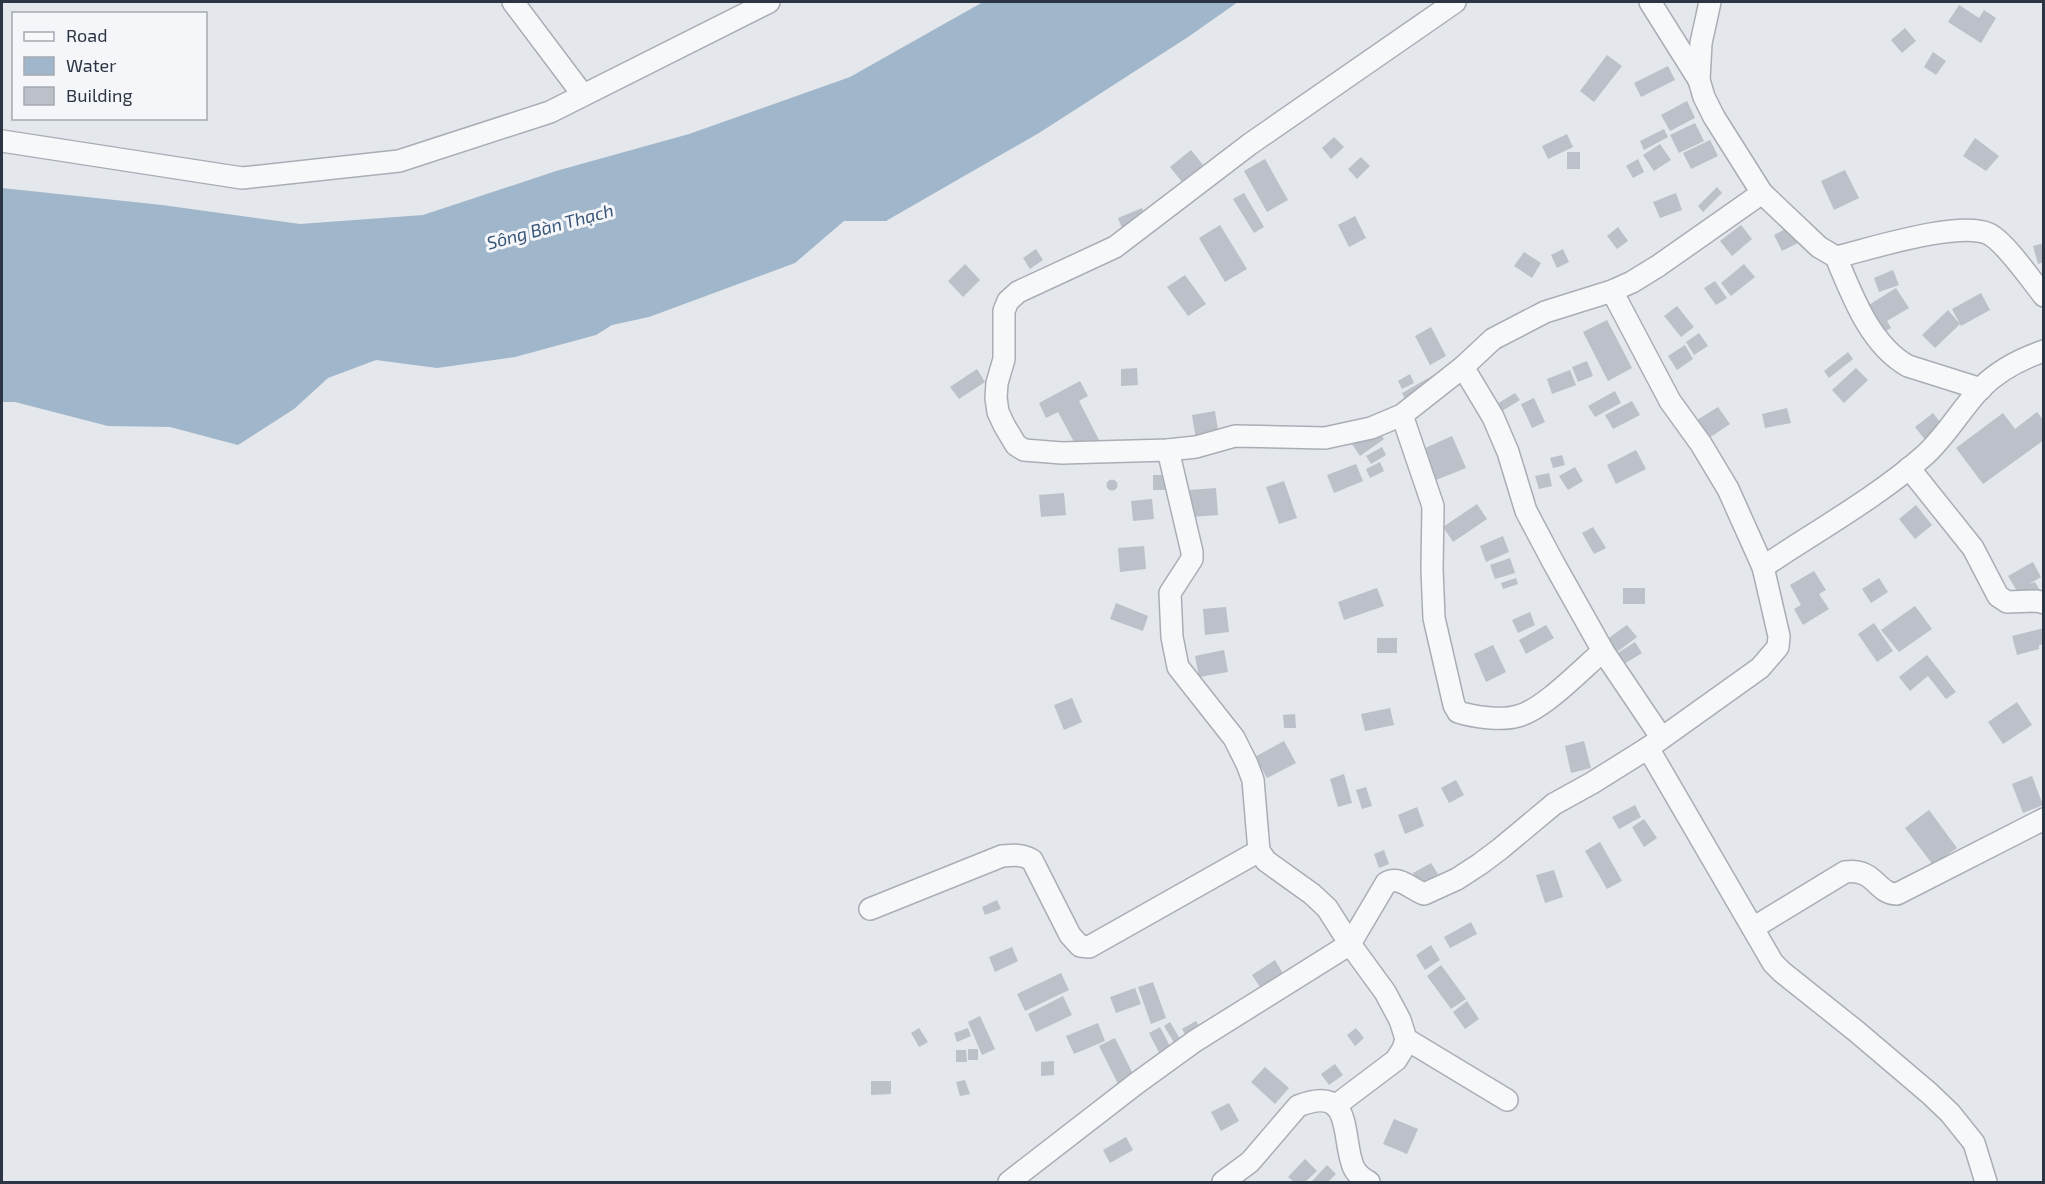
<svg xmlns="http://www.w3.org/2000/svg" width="2045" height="1184" font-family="'Exo 2',sans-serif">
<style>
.water{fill:#a0b6ca}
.building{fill:#bbc0c9}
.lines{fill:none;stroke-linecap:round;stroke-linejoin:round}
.minor-casing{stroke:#a9aeb6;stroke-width:24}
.minor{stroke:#f7f8fa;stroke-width:21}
.labels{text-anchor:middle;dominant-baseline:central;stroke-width:6;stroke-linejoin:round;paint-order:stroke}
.water-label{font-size:18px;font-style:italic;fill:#375577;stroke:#f4f6f9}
</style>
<rect width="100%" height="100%" fill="#e4e7eb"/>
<polygon class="water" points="983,2 1238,2 1188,37 1039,133 886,221 844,221 795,263 649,317 612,325 596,335 515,357 437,368 376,360 328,378 294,409 238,445 170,427 108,426 15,402 2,402 2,188 162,205 300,224 423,215 556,171 689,134 850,77"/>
<g class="building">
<polygon points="1959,5 1979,18 1984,10 1996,18 1981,43 1948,22"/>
<polygon points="1905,28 1916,41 1902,53 1891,40"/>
<polygon points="1933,52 1946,61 1936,75 1924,67"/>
<polygon points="1607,55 1622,66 1594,102 1580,91"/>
<polygon points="1668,66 1675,80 1641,97 1634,83"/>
<polygon points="1687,101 1695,118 1670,131 1661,115"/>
<polygon points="1695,123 1704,141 1679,153 1670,135"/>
<polygon points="1664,129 1668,137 1644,150 1640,141"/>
<polygon points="1567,134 1573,147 1548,159 1542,146"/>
<polygon points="1334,137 1344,147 1331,159 1322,148"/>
<polygon points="1975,138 1999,156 1986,171 1963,156"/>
<polygon points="1710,140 1718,156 1691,169 1683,153"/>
<polygon points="1660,144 1671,160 1654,171 1643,155"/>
<polygon points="1191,150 1207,170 1186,187 1170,167"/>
<rect x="1567" y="152" width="13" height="17"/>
<polygon points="1361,157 1370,166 1357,179 1348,169"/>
<polygon points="1265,159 1288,200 1267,212 1244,171"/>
<polygon points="1638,159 1644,172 1633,178 1626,166"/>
<polygon points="1845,170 1859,198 1834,210 1821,181"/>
<polygon points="1717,187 1722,193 1703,212 1698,206"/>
<polygon points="1244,193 1264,227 1254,233 1233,199"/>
<polygon points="1676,193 1682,210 1660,218 1653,202"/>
<polygon points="1142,208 1148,223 1124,233 1118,218"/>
<polygon points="1355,216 1366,238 1349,247 1338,225"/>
<polygon points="1220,225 1247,269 1225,282 1199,238"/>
<polygon points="1741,225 1752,239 1732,256 1720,241"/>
<polygon points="1791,226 1800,242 1782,251 1774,235"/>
<polygon points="1618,227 1628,241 1617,249 1607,236"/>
<polygon points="2044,243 2044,262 2038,264 2033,246"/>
<polygon points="1036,249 1043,260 1030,269 1023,258"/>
<polygon points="1563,249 1569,262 1557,268 1551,255"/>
<polygon points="1524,252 1541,263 1532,278 1514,266"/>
<polygon points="965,264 980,280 963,297 948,281"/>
<polygon points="1744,264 1755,277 1731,296 1721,283"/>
<polygon points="1893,270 1899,285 1879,292 1874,278"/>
<polygon points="1185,275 1206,304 1188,316 1167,287"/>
<polygon points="1715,281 1727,298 1716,305 1704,288"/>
<polygon points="1896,288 1909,308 1887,321 1891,328 1880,335 1864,308"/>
<polygon points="1981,293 1990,310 1961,326 1960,324 1935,348 1922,335 1948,310 1960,324 1952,309"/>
<polygon points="1677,306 1694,327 1681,337 1664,316"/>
<polygon points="1607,320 1632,368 1608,381 1583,332"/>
<polygon points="1431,327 1446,356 1430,365 1415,336"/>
<polygon points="1699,333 1708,346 1694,355 1686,342"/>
<polygon points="1685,345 1693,359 1677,370 1668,356"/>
<polygon points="1848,352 1853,359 1829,378 1824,371"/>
<polygon points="1587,361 1593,376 1578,382 1572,367"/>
<polygon points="1137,368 1138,385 1121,386 1121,369"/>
<polygon points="1856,368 1868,380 1844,403 1832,390"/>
<polygon points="977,369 985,382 959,399 950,387"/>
<polygon points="1570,370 1576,385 1552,394 1547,379"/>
<polygon points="1410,374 1414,383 1402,389 1398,381"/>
<polygon points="1432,376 1440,392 1410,408 1402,393"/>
<polygon points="1080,381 1088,396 1079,401 1100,442 1080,453 1058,412 1046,418 1039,403"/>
<polygon points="1615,391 1621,403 1595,417 1588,406"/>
<polygon points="1515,393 1520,400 1502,411 1497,404"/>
<polygon points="1534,398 1545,422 1532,428 1521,404"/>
<polygon points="1632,401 1640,415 1613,429 1605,415"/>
<polygon points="1718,407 1730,424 1709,438 1697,420"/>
<polygon points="1787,408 1791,423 1765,428 1762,414"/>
<polygon points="1215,411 1219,437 1196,440 1192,415"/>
<polygon points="2037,412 2044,421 2044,440 1983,484 1956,448 2003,413 2015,429"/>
<polygon points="1933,413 1947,431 1930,446 1915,427"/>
<polygon points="1368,417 1384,439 1360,456 1352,444 1362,436 1356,426"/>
<polygon points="1452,436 1466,468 1436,480 1423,449"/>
<polygon points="1382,447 1386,455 1371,464 1366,456"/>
<polygon points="1636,450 1646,469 1616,484 1607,465"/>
<polygon points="1562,455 1565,465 1553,468 1550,458"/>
<polygon points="1380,462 1384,471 1370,478 1366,469"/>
<polygon points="1356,464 1363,481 1334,493 1327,475"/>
<polygon points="1575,467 1583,481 1568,490 1559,476"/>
<polygon points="1549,473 1552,486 1539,489 1535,476"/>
<rect x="1153" y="475" width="13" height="15"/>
<circle cx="1112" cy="485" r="5.5"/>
<polygon points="1284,481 1297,518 1279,524 1266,487"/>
<polygon points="1216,488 1218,515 1191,517 1189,490"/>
<polygon points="1064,493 1066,515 1041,517 1039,495"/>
<polygon points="1152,499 1154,519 1133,521 1131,501"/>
<polygon points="1477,504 1487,519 1453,542 1443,527"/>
<polygon points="1916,505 1932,525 1915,539 1899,519"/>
<polygon points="1593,527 1606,548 1594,554 1582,533"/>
<polygon points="1503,536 1509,552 1486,562 1480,546"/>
<polygon points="1144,546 1146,569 1120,572 1118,548"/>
<polygon points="1510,558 1515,573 1495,579 1490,565"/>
<polygon points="2033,562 2041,577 2029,584 2035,582 2043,596 2011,594 2017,591 2008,576"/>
<polygon points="1814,571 1826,590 1819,594 1829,609 1803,625 1794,609 1801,605 1790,585"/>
<polygon points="1516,578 1518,584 1503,589 1501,583"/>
<polygon points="1879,578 1888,592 1871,603 1862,589"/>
<polygon points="1377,588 1384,606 1344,620 1338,602"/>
<rect x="1623" y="588" width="22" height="16"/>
<polygon points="1116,603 1148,616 1143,631 1110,619"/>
<polygon points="1915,606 1932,629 1899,652 1881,630"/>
<polygon points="1226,607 1229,632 1205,635 1203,609"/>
<polygon points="1530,612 1535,625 1518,633 1512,620"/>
<polygon points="1874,623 1893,651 1877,662 1858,634"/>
<polygon points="1546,625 1554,638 1526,654 1519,640"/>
<polygon points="1627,625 1637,637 1613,655 1603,642"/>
<polygon points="2044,628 2044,644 2039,645 2039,649 2017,655 2012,636"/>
<rect x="1377" y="638" width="20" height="15"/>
<polygon points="1635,642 1642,653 1619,667 1613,656"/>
<polygon points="1493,645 1506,672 1486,682 1474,654"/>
<polygon points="1224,650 1228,672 1199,677 1195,656"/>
<polygon points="1927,655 1956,692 1946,699 1928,676 1910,691 1899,677"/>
<polygon points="1072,698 1082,722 1064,730 1054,705"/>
<polygon points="2017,702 2032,725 2003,744 1988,722"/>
<polygon points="1390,708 1394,725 1365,731 1361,714"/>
<polygon points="1295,714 1296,728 1284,728 1283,715"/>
<polygon points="1284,741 1296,763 1267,778 1255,757"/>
<polygon points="1584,741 1591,768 1571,773 1565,746"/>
<polygon points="1344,774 1352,803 1338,807 1330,779"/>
<polygon points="2032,776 2043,805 2023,813 2012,784"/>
<polygon points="1456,780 1464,795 1449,803 1441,788"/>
<polygon points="1366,787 1372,806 1362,809 1356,790"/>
<polygon points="1635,805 1641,817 1619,829 1612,817"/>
<polygon points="1417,807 1424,826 1405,834 1398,815"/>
<polygon points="1929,810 1957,848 1933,865 1905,828"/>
<polygon points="1644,819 1657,838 1644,847 1632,827"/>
<polygon points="1600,842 1622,881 1607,889 1585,851"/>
<polygon points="1384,850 1389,864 1379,868 1374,854"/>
<polygon points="1431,863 1438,874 1420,884 1413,873"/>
<polygon points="1554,870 1563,897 1545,903 1536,875"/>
<polygon points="997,900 1001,909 985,915 982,907"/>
<polygon points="1471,922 1477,934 1450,948 1444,937"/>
<polygon points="1431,945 1440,960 1425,970 1416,955"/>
<polygon points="1012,947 1018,961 995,972 989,957"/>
<polygon points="1275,960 1284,975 1262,990 1252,975"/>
<polygon points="1441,965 1466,999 1451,1009 1427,976"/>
<polygon points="1061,973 1069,990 1025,1011 1017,994"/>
<polygon points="1153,982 1166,1018 1151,1024 1138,987"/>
<polygon points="1135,988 1141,1004 1116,1013 1110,997"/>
<polygon points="1063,996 1072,1015 1036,1032 1028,1014"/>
<polygon points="1467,1001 1479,1019 1465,1029 1453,1012"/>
<polygon points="980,1016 995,1049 982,1055 968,1022"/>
<polygon points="1196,1021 1208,1043 1194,1051 1182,1029"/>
<polygon points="1170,1022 1185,1047 1179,1051 1164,1026"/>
<polygon points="1098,1023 1105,1041 1074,1054 1066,1036"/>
<polygon points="1160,1027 1175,1056 1164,1062 1149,1033"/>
<polygon points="919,1028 928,1042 919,1047 911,1033"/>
<polygon points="968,1028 971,1036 957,1042 954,1033"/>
<polygon points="1356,1028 1364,1038 1355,1046 1347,1035"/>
<polygon points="1115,1038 1134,1076 1118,1084 1099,1046"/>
<rect x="968" y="1049" width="10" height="11"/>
<polygon points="956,1050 966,1050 967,1062 956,1062"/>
<polygon points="1054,1061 1054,1075 1041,1076 1041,1062"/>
<polygon points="1335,1064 1343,1075 1329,1085 1321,1074"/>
<polygon points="1265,1067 1289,1088 1275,1104 1251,1082"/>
<polygon points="965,1080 970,1094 960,1096 956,1082"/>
<polygon points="871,1081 891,1081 891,1094 871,1095"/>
<polygon points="1229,1103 1239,1121 1221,1131 1211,1112"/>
<polygon points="1394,1119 1418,1129 1407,1154 1383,1144"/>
<polygon points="1126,1137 1133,1150 1110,1163 1103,1150"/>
<polygon points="1305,1159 1317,1171 1305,1182 1294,1182 1288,1177"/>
<polygon points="1327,1165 1336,1174 1328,1182 1313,1182 1312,1181"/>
</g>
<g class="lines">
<g class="minor-casing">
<g id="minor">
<polyline points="513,2 583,95"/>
<polyline points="1455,2 1250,144 1115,247 1018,292 1008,301 1004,311 1004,359 997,383 996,398 998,412 1004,425 1016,445 1024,450 1062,453 1168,450 1196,447 1235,436 1325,438 1371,428 1402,415 1463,367 1493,339 1545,312 1612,291 1632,282 1658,266 1762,193"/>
<polyline points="1650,2 1699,80"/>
<path d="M1710,2L1701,43L1699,80L1704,97L1714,117L1762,193L1819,247L1836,257C1870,249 1959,220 1989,234C2005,242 2032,281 2044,296"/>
<polyline points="2,141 242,178 399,161 550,112 769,2"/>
<path d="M1836,257C1852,295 1870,345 1908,366L1981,389"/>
<polyline points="1463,367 1493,417 1508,452 1526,511 1553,562 1603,651 1661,737"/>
<path d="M1402,415L1433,506L1432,569L1434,618L1454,705L1458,712C1474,717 1502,721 1518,716C1543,710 1582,669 1603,651"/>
<polyline points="1168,450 1192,552 1192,559 1170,593 1172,637 1178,667 1234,738 1247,764 1253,780 1259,851 1266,861 1312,894 1327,908 1350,944 1385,992 1400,1020 1406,1039 1403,1049 1396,1060 1335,1106"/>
<polyline points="1909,468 1973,548 1998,596 2007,602 2037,601 2044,603"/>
<path d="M1763,567C1815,532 1879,496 1925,455C1947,435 1961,409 1981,388C1998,371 2020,359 2044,351"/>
<polyline points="1648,748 1773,963 1782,972 1856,1031 1929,1093 1950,1113 1974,1143 1986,1182"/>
<path d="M870,909L1002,856C1013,855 1022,854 1032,860L1070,935L1080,946L1089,947L1259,851"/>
<path d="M1753,928L1845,872C1876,868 1876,894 1897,894L2044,819"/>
<polyline points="1406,1039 1507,1100"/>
<path d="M1009,1182L1137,1083L1195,1041L1350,944L1386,883C1399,875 1411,889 1424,894L1457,879L1480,864L1500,849L1554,804L1592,783L1648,748L1760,668L1778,647L1779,636L1763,567L1728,489L1701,444L1670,401L1612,291"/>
<path d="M1223,1182L1250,1162L1298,1106C1354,1084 1341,1135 1353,1166C1356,1174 1362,1178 1369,1182"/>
</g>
</g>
<use href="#minor" class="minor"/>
</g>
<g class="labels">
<g class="water-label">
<text transform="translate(550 226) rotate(-15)">Sông Bàn Thạch</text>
</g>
</g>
<rect width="2045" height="1184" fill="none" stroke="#2c3544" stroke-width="6"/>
<rect x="12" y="12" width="195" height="108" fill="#f4f6f9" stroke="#a4a9b1" stroke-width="1.5"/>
<rect x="24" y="32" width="30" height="9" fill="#f7f8fa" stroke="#a4a9b1" stroke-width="1.5"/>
<text x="66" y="42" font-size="18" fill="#2c3544">Road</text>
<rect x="24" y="57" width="30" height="18" fill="#a0b6ca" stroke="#a4a9b1" stroke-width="1.5"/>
<text x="66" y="72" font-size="18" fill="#2c3544">Water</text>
<rect x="24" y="87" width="30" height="18" fill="#bbc0c9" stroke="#a4a9b1" stroke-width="1.5"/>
<text x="66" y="102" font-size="18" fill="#2c3544">Building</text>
</svg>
